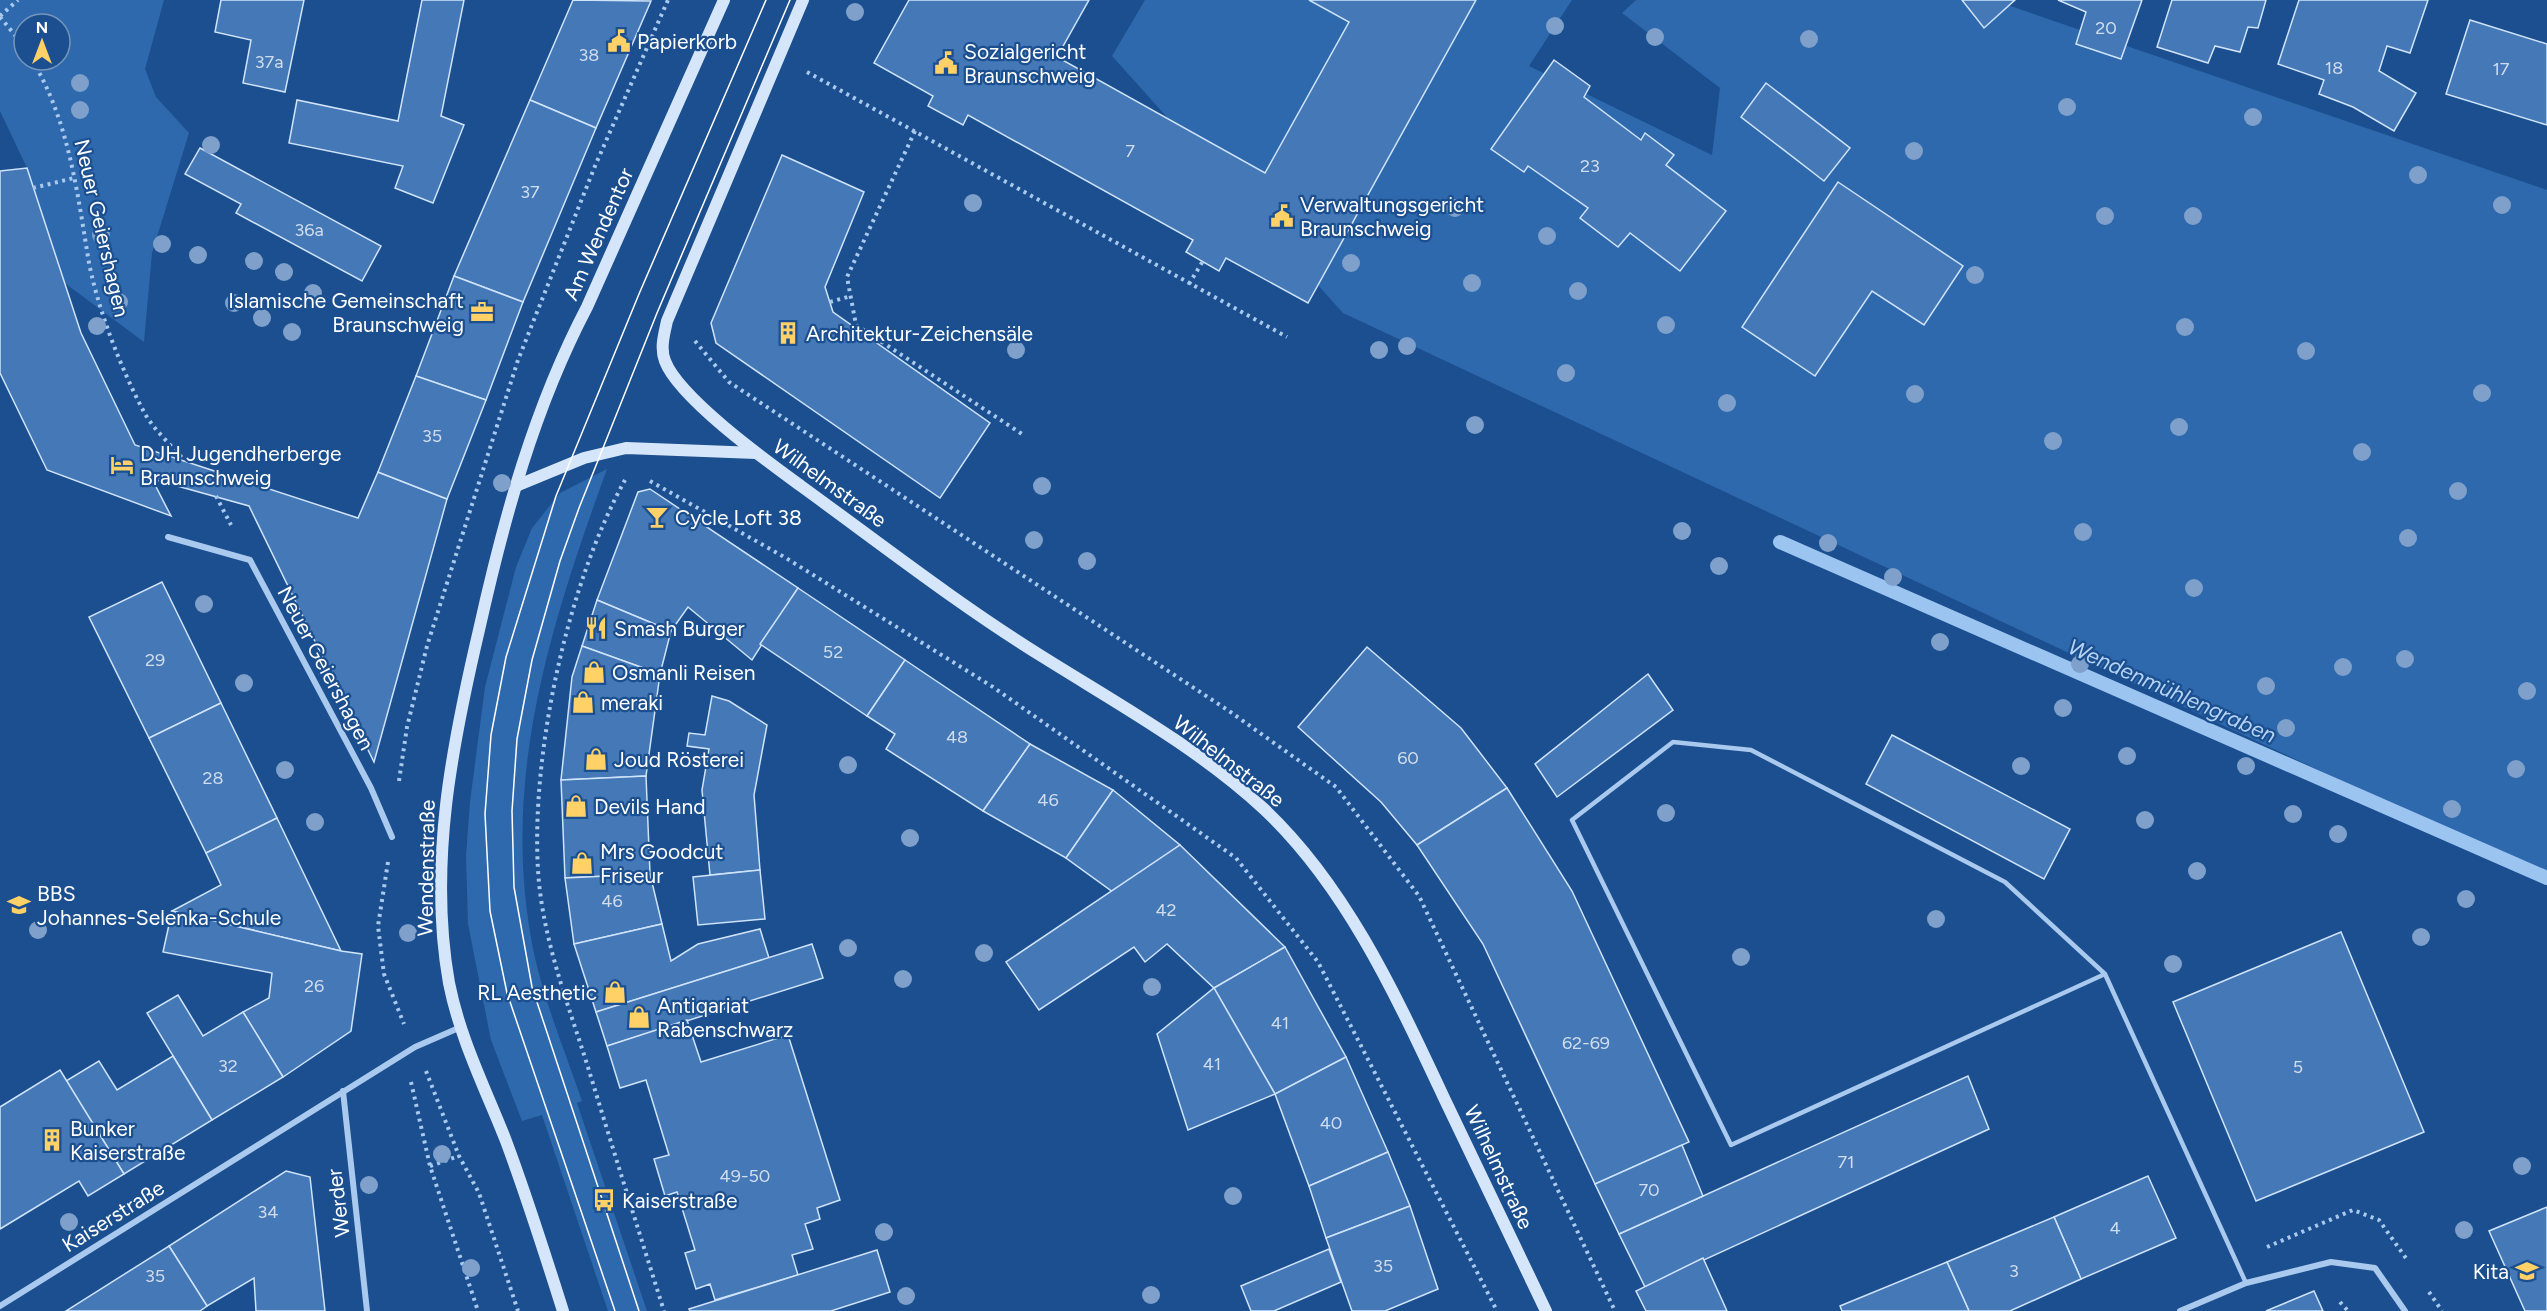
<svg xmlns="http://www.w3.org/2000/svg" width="2547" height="1311" font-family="Figtree,sans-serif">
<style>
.green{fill:#2e69ad;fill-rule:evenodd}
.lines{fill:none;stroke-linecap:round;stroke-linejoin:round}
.stream{stroke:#9cc4f0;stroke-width:14}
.building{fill:#4478b7;stroke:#cfe3fa;stroke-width:1.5}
.path{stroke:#a9c9ee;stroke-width:4;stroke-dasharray:3 4.5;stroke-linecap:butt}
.service{stroke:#a9c9ee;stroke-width:4.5}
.minor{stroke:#a9c9ee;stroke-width:6}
.secondary{stroke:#d6e6fa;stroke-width:12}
.tram{stroke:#fff;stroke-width:1.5}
.tree{fill:#7ea0ca}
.labels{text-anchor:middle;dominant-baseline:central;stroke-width:4.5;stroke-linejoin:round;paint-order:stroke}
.number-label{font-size:18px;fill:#d0dded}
.poi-label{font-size:21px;fill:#fff;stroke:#1b4f8f;text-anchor:start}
.street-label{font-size:21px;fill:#fff;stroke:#1b4f8f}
.water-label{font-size:22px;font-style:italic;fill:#b5d3f5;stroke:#1b4f8f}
</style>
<rect width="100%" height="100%" fill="#1b4f8f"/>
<g class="green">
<path d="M0,0H164L145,69L156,97L189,133L152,253L144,342L62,281L27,168L0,111ZM24,24H60V60H24Z"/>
<polygon points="1145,0 1572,0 1529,66 1712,155 1720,88 1622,13 1636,0 1993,0 2547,190 2547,877 1343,313 1112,56"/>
<path d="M607,469C549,629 498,787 535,958C546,1006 566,1054 582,1101L577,1103L647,1311H608L542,1115L522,1121L491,1040L468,924L466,856L470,802L485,687L516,567L532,528L560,493Z"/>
</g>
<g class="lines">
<polyline class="stream" points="1780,542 2547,878"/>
</g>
<g class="building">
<polygon points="221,0 304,0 285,92 243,83 251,40 215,32"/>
<polygon points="422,0 464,0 441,116 464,125 433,203 395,188 403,166 289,143 297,100 398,121"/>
<polygon points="573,0 651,1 596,128 530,100"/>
<polygon points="909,0 1089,0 1057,57 1265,173 1349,22 1309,0 1476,0 1308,303 1226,258 1219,271 1186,252 1193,240 968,115 963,125 928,106 933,96 874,63"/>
<polygon points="1962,0 2015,0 1984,28"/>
<polygon points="2058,0 2142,0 2121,59 2076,44 2086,12"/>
<polygon points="2172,0 2266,0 2258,28 2248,27 2240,52 2215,46 2208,63 2157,47"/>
<polygon points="2299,0 2428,0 2410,53 2387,46 2379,71 2416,93 2394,131 2353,107 2319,94 2324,80 2278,64"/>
<polygon points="2470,20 2547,44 2547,125 2446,94"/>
<polygon points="1554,60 1590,86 1584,97 1641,140 1645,133 1674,155 1666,165 1726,211 1680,271 1630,233 1618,247 1580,218 1588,208 1528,166 1524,172 1491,149"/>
<polygon points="1766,83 1850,148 1824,181 1741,117"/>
<polygon points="530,100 596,128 523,302 454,276"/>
<polygon points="200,148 381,246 362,281 236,213 241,204 185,174"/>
<polygon points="782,155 864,192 825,287 833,312 990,423 940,498 716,343 711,323"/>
<polygon points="27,168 81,333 135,445 358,518 378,472 447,499 374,762 334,681 319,674 325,662 249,506 152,479 171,516 47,470 0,373 0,171"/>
<polygon points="1838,182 1963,266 1924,325 1872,291 1815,376 1742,327"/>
<polygon points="454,276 523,302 486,400 416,376"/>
<polygon points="416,376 486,400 447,499 378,472"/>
<polygon points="650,489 798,588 752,660 688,607 671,631 597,600 638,492"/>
<polygon points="162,582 221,703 149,738 89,617"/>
<polygon points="798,588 905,660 867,716 760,644"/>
<polygon points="597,600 671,631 660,674 582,646"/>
<polygon points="582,646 660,674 646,776 561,780 572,677"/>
<polygon points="1367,647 1461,728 1507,788 1417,845 1381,802 1298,727"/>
<polygon points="905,660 1030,744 983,811 886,749 895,734 867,716"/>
<polygon points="1648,674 1673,710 1557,797 1535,764"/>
<polygon points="712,696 729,701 767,725 754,795 760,870 710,875 702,790 709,749 687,746 689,733 705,735"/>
<polygon points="221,703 277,818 206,853 149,738"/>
<polygon points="1892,735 2070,829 2044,879 1866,784"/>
<polygon points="1030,744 1113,790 1066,858 983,811"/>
<polygon points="646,776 650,874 565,878 561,780"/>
<polygon points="1507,788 1572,891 1689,1142 1595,1184 1483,944 1417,845"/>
<polygon points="1113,790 1180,845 1113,892 1066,858"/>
<polygon points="277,818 341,951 172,911 221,885 206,853"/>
<polygon points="1180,845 1285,947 1214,988 1167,944 1145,962 1134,947 1039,1010 1006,962"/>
<polygon points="760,870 765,919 698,925 693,877"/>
<polygon points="650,874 662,924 574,944 565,878"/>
<polygon points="172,911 341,951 362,954 351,1031 283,1077 243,1012 269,998 272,973 163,952"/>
<polygon points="662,924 671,961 698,944 760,929 769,958 596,1012 574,944"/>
<polygon points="2341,932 2424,1132 2256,1201 2173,1002"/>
<polygon points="812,944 823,978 607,1046 596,1012"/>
<polygon points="1285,947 1346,1057 1275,1094 1214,988"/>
<polygon points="1214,988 1275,1094 1188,1130 1157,1034"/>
<polygon points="178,995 203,1036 243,1012 283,1077 212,1120 147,1013"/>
<polygon points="687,1020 701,1062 788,1035 840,1200 817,1208 820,1219 805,1224 813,1249 792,1255 798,1275 715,1300 710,1284 696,1289 685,1253 695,1250 677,1192 665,1196 654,1159 669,1155 646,1080 620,1088 607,1046"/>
<polygon points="173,1056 212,1120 124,1174 66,1081 99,1061 117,1090"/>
<polygon points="1346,1057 1388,1152 1309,1186 1275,1094"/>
<polygon points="60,1070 124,1174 88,1196 79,1181 0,1229 0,1107"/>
<polygon points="1968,1076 1989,1129 1645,1287 1619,1234"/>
<polygon points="1682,1145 1703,1196 1619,1234 1595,1184"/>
<polygon points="1388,1152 1410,1206 1326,1238 1309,1186"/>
<polygon points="286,1171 310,1177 325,1311 256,1311 254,1278 207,1306 169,1246"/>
<polygon points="2148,1176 2176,1238 2081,1279 2054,1217"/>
<polygon points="1410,1206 1438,1289 1385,1311 1352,1311 1326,1238"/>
<polygon points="2547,1207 2547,1311 2525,1311 2489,1231"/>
<polygon points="2054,1217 2081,1279 2010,1311 1969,1311 1947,1262"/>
<polygon points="169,1246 207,1306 200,1311 66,1311"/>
<polygon points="1329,1249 1341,1282 1274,1311 1251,1311 1241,1286"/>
<polygon points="877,1250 890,1292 831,1311 690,1311 689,1309"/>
<polygon points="1703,1258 1727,1311 1646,1311 1636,1291"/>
<polygon points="1947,1262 1969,1311 1842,1311 1840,1306"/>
<polygon points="2314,1291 2323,1311 2266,1311"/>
</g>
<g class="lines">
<g class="path">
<polyline points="0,16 18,0"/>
<polyline points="0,17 24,46"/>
<path d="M32,60C68,119 77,190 88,257C96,305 121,369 144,412C153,429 172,446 185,461"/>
<polyline points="807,72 1287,337"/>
<polyline points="915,131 847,277 856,325 1025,436"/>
<polyline points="33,188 74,178"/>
<polyline points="1189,284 1203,261"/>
<polyline points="830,302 851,296"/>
<polyline points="695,341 729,382 1229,711 1336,787 1419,896 1615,1311"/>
<path d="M625,480C568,583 531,752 538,870C542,937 567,1001 587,1064C612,1146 638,1229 664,1311"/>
<polyline points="650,481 786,558 993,687 1236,858 1318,962 1497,1311"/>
<polyline points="216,496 231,525"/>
<polyline points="399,781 407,727 427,646 518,360 595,166 668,0"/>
<polyline points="388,862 378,926 384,974 404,1024"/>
<polyline points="426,1071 459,1156 479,1193 518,1311"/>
<polyline points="411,1082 430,1166 478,1311"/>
<polyline points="430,1166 459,1156"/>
<polyline points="2267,1247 2353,1210 2379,1220 2408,1261"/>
<polyline points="2429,1292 2442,1311"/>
<polyline points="2340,1302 2348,1311"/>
</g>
<polyline class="service" points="2105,974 1731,1145 1572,820 1673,742 1751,750 2005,882 2105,974 2246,1283"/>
<g class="minor">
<polyline points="168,537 250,560 371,788 392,837"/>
<polyline points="343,1091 367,1311"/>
<polyline points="0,1306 415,1047 461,1027"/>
<polyline points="2180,1311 2246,1283 2331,1262 2375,1268 2405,1311"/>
</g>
<g class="secondary">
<path d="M803,0L667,321C664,335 660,348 665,361C679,398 768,462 801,486C881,544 959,605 1043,657C1118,704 1198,748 1264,809C1347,887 1397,998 1445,1100C1479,1170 1512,1241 1546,1311"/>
<polyline points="516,486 584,458 626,448 756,453"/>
<path d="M563,1311C545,1254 527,1197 506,1141C486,1090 460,1039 449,983C428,865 452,745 479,630C504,518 534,408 587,307L724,0"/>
</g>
<g class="tram">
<polyline points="615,1311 507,993 490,911 485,814 491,735 506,657 556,496 639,294 766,0"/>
<polyline points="639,1311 532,987 514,887 512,811 517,739 532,660 560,561 579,508 657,313 790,0"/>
</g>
</g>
<g class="tree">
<circle cx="855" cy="12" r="9"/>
<circle cx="1555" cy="26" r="9"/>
<circle cx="1655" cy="37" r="9"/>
<circle cx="1809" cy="39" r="9"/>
<circle cx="80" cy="83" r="9"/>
<circle cx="2067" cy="107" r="9"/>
<circle cx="80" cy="110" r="9"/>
<circle cx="2253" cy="117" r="9"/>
<circle cx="211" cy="145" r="9"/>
<circle cx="1914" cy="151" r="9"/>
<circle cx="2418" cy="175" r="9"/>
<circle cx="973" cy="203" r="9"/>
<circle cx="2502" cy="205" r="9"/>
<circle cx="1455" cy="208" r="9"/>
<circle cx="2105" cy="216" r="9"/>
<circle cx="2193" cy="216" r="9"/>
<circle cx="101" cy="235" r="9"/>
<circle cx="1547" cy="236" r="9"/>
<circle cx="162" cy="244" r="9"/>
<circle cx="198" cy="255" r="9"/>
<circle cx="254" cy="261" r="9"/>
<circle cx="1351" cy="263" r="9"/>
<circle cx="284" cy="272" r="9"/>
<circle cx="1975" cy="275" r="9"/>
<circle cx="1472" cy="283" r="9"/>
<circle cx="1578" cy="291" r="9"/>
<circle cx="313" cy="293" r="9"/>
<circle cx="119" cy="302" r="9"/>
<circle cx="234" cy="303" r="9"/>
<circle cx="262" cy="318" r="9"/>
<circle cx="1666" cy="325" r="9"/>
<circle cx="97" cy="326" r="9"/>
<circle cx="2185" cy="327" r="9"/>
<circle cx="292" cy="332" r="9"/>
<circle cx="1407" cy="346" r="9"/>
<circle cx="1016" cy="350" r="9"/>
<circle cx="1379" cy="350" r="9"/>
<circle cx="2306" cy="351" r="9"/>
<circle cx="1566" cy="373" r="9"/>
<circle cx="2482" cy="393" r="9"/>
<circle cx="1915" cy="394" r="9"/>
<circle cx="1727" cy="403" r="9"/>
<circle cx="1475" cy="425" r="9"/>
<circle cx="2179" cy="427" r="9"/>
<circle cx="2053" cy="441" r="9"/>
<circle cx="2362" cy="452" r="9"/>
<circle cx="502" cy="483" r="9"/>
<circle cx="1042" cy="486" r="9"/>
<circle cx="2458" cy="491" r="9"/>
<circle cx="1682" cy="531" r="9"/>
<circle cx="2083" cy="532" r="9"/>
<circle cx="2408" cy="538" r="9"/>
<circle cx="1034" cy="540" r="9"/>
<circle cx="1828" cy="543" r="9"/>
<circle cx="1087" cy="561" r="9"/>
<circle cx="1719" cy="566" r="9"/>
<circle cx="1893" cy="577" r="9"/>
<circle cx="2194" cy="588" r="9"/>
<circle cx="204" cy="604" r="9"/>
<circle cx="1940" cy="642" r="9"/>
<circle cx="2405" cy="659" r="9"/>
<circle cx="2080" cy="664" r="9"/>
<circle cx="2343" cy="667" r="9"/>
<circle cx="244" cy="683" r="9"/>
<circle cx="2266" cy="686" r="9"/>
<circle cx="2527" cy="691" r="9"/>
<circle cx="2063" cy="708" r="9"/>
<circle cx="2286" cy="728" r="9"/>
<circle cx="2127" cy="756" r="9"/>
<circle cx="848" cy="765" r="9"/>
<circle cx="2021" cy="766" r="9"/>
<circle cx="2246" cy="766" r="9"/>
<circle cx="2516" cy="769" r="9"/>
<circle cx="285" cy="770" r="9"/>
<circle cx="2452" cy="809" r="9"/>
<circle cx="1666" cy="813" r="9"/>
<circle cx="2293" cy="814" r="9"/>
<circle cx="2145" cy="820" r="9"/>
<circle cx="315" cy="822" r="9"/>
<circle cx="2338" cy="834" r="9"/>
<circle cx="910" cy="838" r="9"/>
<circle cx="2197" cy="871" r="9"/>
<circle cx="2466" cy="899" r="9"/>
<circle cx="1936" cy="919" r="9"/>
<circle cx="38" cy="930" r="9"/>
<circle cx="408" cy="933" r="9"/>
<circle cx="2421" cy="937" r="9"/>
<circle cx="848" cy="948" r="9"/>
<circle cx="984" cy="953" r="9"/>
<circle cx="1741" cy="957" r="9"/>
<circle cx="2173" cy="964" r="9"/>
<circle cx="903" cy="979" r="9"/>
<circle cx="1152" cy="987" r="9"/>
<circle cx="442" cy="1154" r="9"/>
<circle cx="2522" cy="1166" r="9"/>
<circle cx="369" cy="1185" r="9"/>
<circle cx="1233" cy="1196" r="9"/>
<circle cx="69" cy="1222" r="9"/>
<circle cx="2464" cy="1230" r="9"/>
<circle cx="884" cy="1232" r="9"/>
<circle cx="471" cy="1268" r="9"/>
<circle cx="1151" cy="1295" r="9"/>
<circle cx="906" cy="1296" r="9"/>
</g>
<defs>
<g id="civic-bare" transform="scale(1.8)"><path d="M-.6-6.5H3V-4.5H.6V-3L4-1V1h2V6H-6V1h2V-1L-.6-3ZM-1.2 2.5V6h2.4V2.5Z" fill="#ffd166" stroke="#1b4f8f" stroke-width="2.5" paint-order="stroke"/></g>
<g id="office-bare" transform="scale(1.8)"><path d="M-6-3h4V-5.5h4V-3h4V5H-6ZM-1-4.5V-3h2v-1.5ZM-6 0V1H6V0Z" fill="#ffd166" stroke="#1b4f8f" stroke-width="2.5" paint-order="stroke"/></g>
<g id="building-bare" transform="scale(1.8)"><path d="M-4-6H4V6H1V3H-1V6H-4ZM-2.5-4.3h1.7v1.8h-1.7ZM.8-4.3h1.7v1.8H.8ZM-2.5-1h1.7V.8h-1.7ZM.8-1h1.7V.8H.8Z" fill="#ffd166" stroke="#1b4f8f" stroke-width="2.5" paint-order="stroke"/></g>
<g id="hotel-bare" transform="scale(1.8)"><path d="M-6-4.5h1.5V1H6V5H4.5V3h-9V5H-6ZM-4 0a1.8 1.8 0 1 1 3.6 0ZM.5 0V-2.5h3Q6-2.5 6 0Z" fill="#ffd166" stroke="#1b4f8f" stroke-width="2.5" paint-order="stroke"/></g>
<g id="bar-bare" transform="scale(1.8)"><path d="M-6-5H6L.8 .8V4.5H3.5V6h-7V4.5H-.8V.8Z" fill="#ffd166" stroke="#1b4f8f" stroke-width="2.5" paint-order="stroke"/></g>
<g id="restaurant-bare" transform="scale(1.8)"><path d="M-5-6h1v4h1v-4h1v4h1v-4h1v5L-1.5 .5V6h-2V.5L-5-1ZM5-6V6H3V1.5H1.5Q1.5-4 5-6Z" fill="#ffd166" stroke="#1b4f8f" stroke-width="2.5" paint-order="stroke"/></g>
<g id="shop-bare" transform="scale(1.8)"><path d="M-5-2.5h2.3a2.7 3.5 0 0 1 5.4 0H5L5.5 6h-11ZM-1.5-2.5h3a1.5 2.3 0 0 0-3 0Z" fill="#ffd166" stroke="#1b4f8f" stroke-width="2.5" paint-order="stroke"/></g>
<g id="school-bare" transform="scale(1.8)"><path d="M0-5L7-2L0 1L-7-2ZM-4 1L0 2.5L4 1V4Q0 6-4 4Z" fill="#ffd166" stroke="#1b4f8f" stroke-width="2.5" paint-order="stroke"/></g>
<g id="bus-bare" transform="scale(1.8)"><path d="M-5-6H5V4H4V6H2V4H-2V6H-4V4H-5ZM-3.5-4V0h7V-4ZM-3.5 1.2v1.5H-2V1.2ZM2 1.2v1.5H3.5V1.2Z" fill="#ffd166" stroke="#1b4f8f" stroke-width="2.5" paint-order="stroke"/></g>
</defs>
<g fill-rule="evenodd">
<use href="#civic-bare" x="619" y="41"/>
<use href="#civic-bare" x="946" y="63"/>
<use href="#civic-bare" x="1282" y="216"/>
<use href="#office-bare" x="482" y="312"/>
<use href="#building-bare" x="788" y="333"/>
<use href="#hotel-bare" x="122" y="465"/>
<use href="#bar-bare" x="657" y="517"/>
<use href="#restaurant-bare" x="596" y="628"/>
<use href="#shop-bare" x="594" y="672"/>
<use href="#shop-bare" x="583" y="702"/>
<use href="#shop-bare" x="596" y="759"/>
<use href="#shop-bare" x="576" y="806"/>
<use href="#shop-bare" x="582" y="863"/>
<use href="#school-bare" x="19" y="905"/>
<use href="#shop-bare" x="615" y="992"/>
<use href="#shop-bare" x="639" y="1017"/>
<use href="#building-bare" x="52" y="1140"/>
<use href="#bus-bare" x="604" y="1200"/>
<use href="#school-bare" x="2527" y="1271"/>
</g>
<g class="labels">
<g class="number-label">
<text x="2106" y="28">20</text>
<text x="589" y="55">38</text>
<text x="269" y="62">37a</text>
<text x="2334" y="68">18</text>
<text x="2501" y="69">17</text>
<text x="1130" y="151">7</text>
<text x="1590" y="166">23</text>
<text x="530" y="192">37</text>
<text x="309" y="230">36a</text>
<text x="432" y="436">35</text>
<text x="833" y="652">52</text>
<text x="155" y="660">29</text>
<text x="957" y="737">48</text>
<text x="1408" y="758">60</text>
<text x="213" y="778">28</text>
<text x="1048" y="800">46</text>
<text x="612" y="901">46</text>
<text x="1166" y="910">42</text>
<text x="314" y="986">26</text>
<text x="1280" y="1023">41</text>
<text x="1586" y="1043">62-69</text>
<text x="1212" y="1064">41</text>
<text x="228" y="1066">32</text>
<text x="2298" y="1067">5</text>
<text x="1331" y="1123">40</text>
<text x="1846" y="1162">71</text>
<text x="745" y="1176">49-50</text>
<text x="1649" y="1190">70</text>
<text x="268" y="1212">34</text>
<text x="2115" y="1228">4</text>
<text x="1383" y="1266">35</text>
<text x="2014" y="1271">3</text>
<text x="155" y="1276">35</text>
</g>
<g class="poi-label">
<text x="637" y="41">Papierkorb</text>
<text x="964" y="51">Sozialgericht<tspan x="964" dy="24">Braunschweig</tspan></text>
<text x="1300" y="204">Verwaltungsgericht<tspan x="1300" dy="24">Braunschweig</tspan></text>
<text x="464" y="300" text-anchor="end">Islamische Gemeinschaft<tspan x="464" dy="24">Braunschweig</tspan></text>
<text x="806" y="333">Architektur-Zeichensäle</text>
<text x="140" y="453">DJH Jugendherberge<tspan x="140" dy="24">Braunschweig</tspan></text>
<text x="675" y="517">Cycle Loft 38</text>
<text x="614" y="628">Smash Burger</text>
<text x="612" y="672">Osmanli Reisen</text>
<text x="601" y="702">meraki</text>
<text x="614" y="759">Joud Rösterei</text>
<text x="594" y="806">Devils Hand</text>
<text x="600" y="851">Mrs Goodcut<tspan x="600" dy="24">Friseur</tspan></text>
<text x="37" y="893">BBS<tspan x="37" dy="24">Johannes-Selenka-Schule</tspan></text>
<text x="597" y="992" text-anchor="end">RL Aesthetic</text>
<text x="657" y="1005">Antiqariat<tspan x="657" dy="24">Rabenschwarz</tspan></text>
<text x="70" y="1128">Bunker<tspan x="70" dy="24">Kaiserstraße</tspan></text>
<text x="622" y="1200">Kaiserstraße</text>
<text x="2509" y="1271" text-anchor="end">Kita</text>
</g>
<g class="street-label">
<text transform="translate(102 228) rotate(77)">Neuer Geiershagen</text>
<text transform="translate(598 234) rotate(-66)">Am Wendentor</text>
<text transform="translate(830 483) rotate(36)">Wilhelmstraße</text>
<text transform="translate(326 668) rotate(62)">Neuer Geiershagen</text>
<text transform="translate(1229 761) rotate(38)">Wilhelmstraße</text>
<text transform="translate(426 868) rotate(-89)">Wendenstraße</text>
<text transform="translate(1499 1167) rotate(65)">Wilhelmstraße</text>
<text transform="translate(338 1203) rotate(-97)">Werder</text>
<text transform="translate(113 1216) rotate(-32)">Kaiserstraße</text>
</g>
<g class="water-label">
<text transform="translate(2172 691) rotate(24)">Wendenmühlengraben</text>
</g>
</g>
<g transform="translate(42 42)"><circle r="28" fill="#1b4f8f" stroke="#7695bc" stroke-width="1.5"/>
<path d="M0-4.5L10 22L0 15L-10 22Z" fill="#ffd166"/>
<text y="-9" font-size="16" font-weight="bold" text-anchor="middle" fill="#ffffff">N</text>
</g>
</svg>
